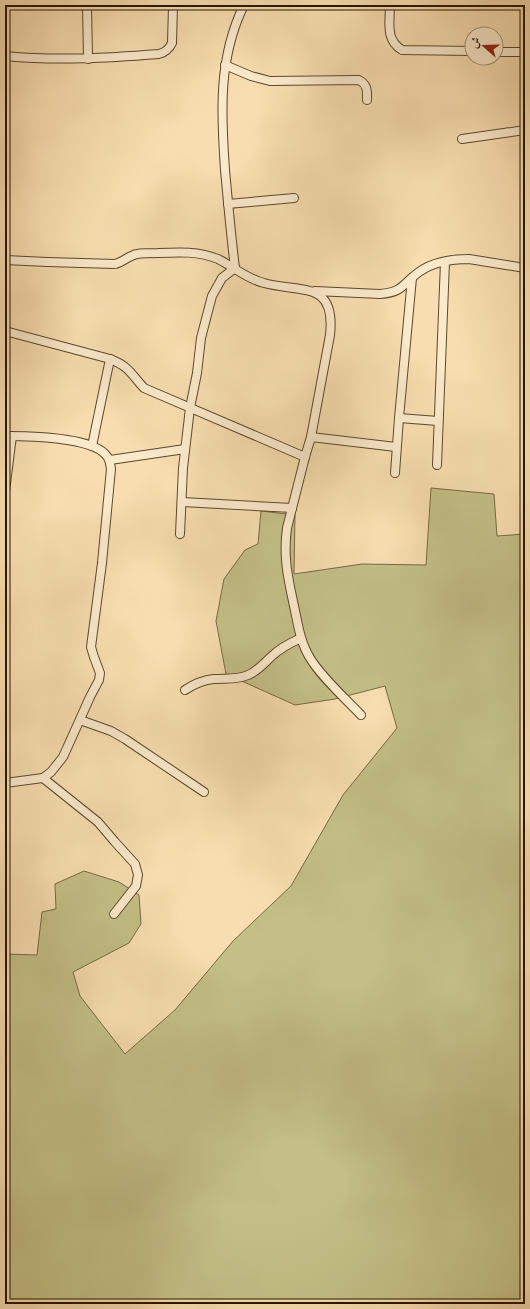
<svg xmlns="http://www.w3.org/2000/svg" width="530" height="1309" font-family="'IM FELL English',Amiri,serif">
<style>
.green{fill:#c3bf86;stroke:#766a43}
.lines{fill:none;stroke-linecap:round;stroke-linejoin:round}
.street-casing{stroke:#5c482c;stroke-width:10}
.street{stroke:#fae9cb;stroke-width:8}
</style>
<rect width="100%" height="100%" fill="#f7ddaf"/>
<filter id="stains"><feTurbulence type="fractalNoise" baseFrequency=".005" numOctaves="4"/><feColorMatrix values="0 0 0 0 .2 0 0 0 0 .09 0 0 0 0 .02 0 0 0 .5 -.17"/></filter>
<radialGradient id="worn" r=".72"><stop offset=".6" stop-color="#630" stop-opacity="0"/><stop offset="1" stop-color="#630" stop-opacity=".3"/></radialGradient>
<polygon class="green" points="431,488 494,494 497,536 525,534 525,1304 5,1304 5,954 37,955 42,912 56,909 55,884 84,871 119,882 139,895 141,924 129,943 73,972 80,996 125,1054 175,1010 233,941 291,886 343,795 397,728 385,686 335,699 295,705 226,674 216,621 224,579 245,550 258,544 261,511 295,515 294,574 362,564 426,565"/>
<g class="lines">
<g class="street-casing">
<g id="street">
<polyline points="87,5 88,59"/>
<path d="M390,5C390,22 385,40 402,50L472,51"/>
<polyline points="496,52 525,52"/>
<path d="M5,56C57,61 107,58 159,54C166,52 169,49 172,43L173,5"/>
<path d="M225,65L251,76L270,81L359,80C368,85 367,91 367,100"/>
<polyline points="462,139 525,130"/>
<polyline points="228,204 294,198"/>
<path d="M5,260L47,262L115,264C123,262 130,255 137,254C143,253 151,253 158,253C179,252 199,251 218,259C234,267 247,279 264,283C301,293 336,280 330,335L311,437L305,457L287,528C283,557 288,578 294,606C298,624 300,642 310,658C322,678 345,698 361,715"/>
<path d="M235,268C231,235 228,203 225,170C221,113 218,58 244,5"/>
<path d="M315,291L380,294C404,292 402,284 419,272C433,262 452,259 469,259L525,268"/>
<path d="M5,331L110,359C130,367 130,373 144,388L305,457"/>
<polyline points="399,418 438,421"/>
<path d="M5,436C28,436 91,437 106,455C110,459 110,464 111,469L102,563L91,647L94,657L100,673L99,680L90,697L63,757L51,772L43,778L5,783"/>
<polyline points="311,437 396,447"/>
<polyline points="92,446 110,359"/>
<polyline points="110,460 185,449"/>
<polyline points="437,465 445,262"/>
<polyline points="395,473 399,418 412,278"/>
<polyline points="5,491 12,436"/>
<polyline points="182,502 292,508"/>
<polyline points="180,534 183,468 190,408 197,373 201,338 212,296 222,278 235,268"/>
<path d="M185,690C194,684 203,680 214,679C226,678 236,680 248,675C258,671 264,663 272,656C280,648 290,643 301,638"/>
<polyline points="80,720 111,731 125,739 204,792"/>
<polyline points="43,778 98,822 115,842 135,864 138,875 136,886 114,914"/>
</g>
</g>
<use href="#street" class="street"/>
</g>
<rect width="530" height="1309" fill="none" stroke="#f7ddaf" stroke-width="20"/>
<rect x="6" y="6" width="518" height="1297" fill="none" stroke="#281600" stroke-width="2"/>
<rect x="10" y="10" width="510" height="1289" fill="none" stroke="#281600"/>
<g transform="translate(484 46) rotate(290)"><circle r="19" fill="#fae9cb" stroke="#a6957a"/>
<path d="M0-3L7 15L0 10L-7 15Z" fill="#8f2418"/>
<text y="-6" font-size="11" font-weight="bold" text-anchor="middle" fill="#281600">ش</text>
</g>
<rect width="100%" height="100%" filter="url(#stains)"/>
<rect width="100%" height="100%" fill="url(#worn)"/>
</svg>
